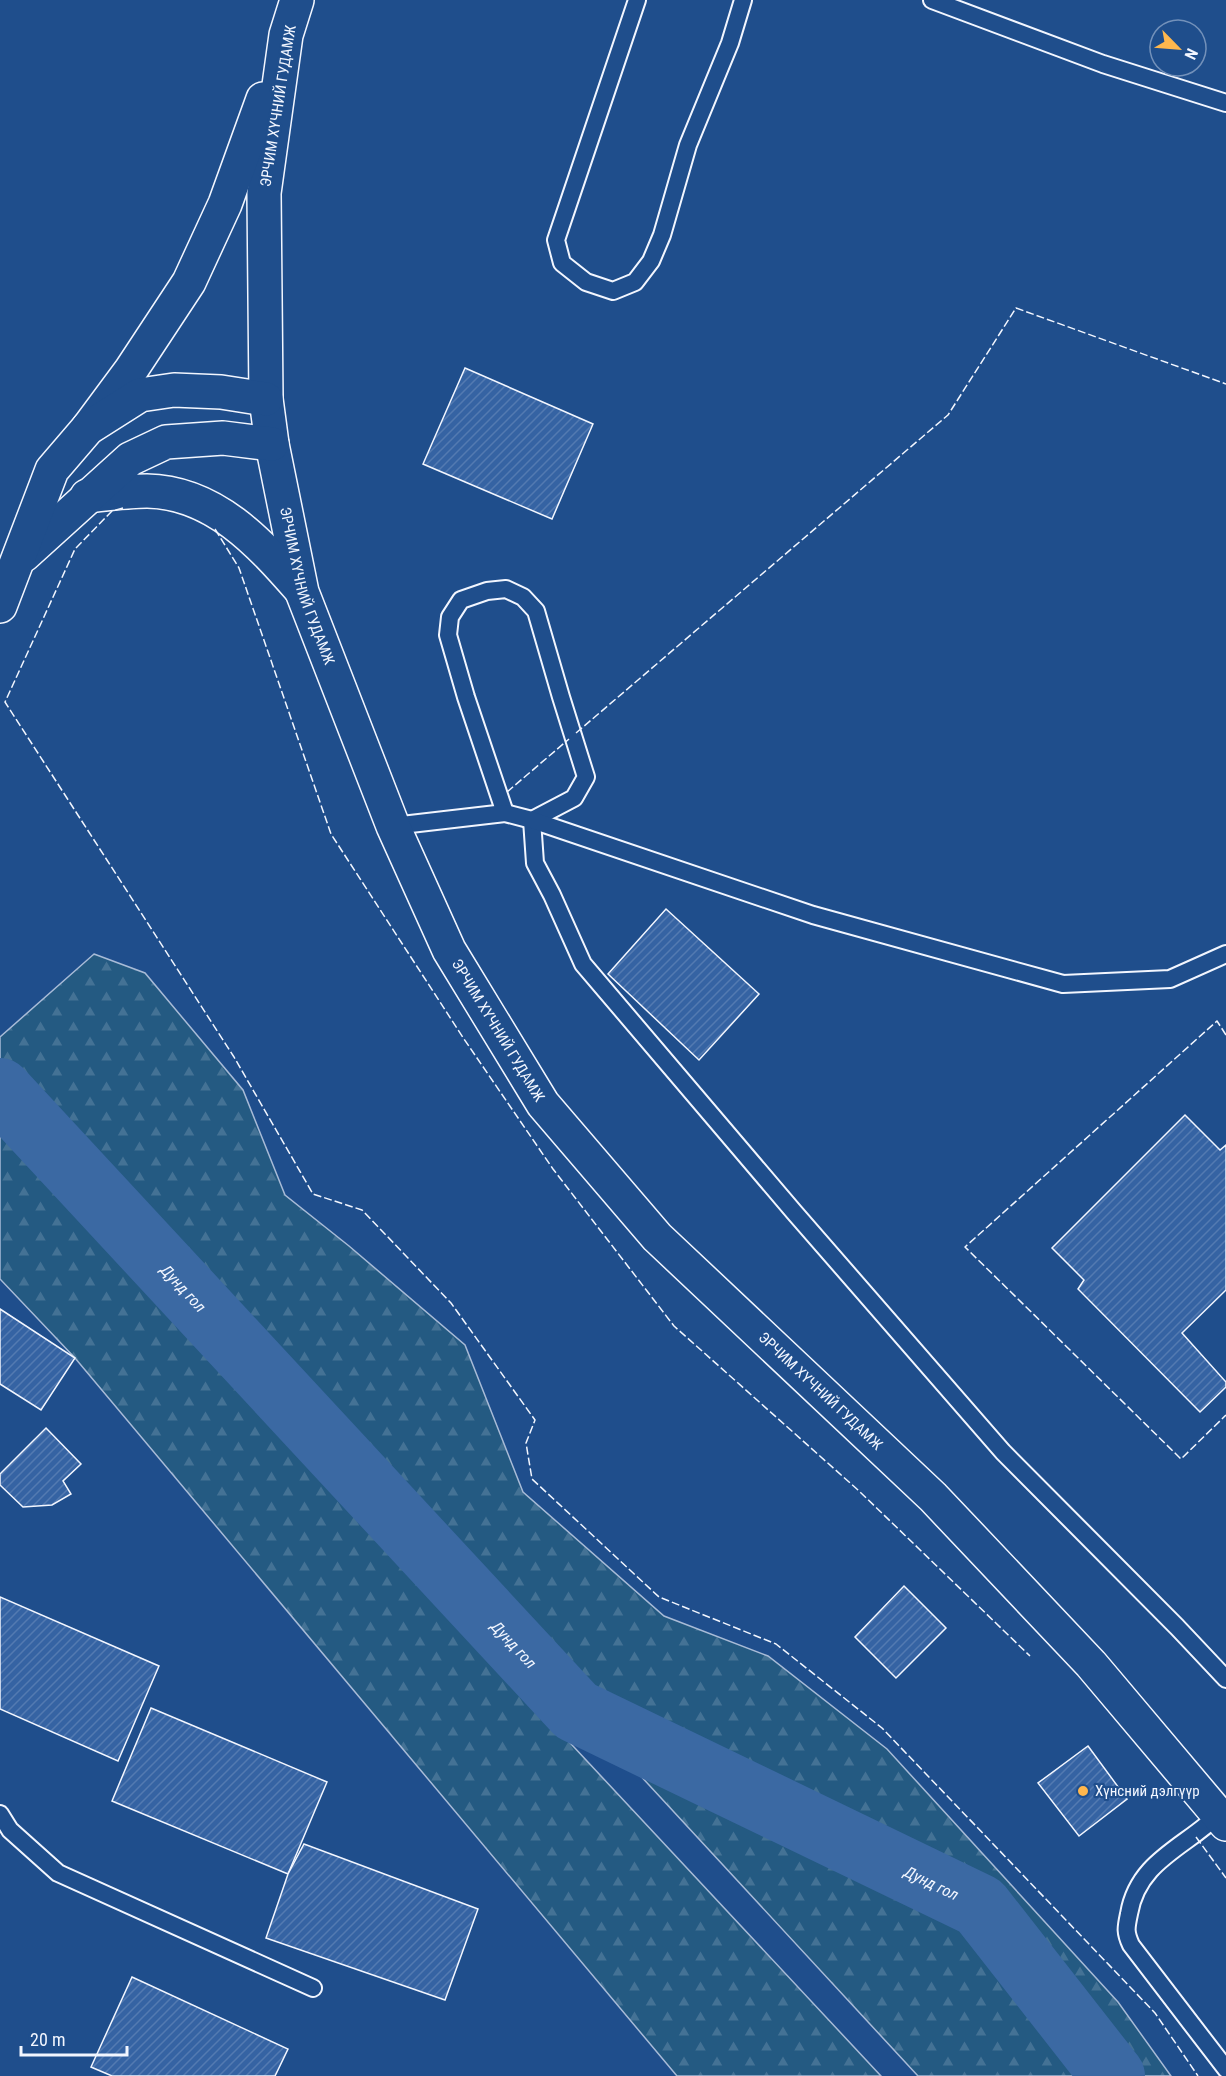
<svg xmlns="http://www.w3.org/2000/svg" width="1226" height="2076" font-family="'Roboto Condensed',sans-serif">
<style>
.forest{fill:url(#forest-firs);stroke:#a8bbd7;stroke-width:1.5}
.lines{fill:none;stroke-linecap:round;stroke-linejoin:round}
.river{stroke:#3b69a3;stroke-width:64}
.building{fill:url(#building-hatch);stroke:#f2f6ff;stroke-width:1.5}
.lane-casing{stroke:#f2f6ff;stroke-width:20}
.secondary-casing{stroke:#f2f6ff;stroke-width:36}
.lane{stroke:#1f4e8c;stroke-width:16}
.secondary{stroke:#1f4e8c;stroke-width:33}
.fence{stroke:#f2f6ff;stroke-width:1.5;stroke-dasharray:8 3;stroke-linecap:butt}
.poi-dot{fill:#ffb74d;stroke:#1f4e8c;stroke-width:2}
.labels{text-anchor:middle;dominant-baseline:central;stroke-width:4.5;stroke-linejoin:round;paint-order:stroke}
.street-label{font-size:15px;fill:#f2f6ff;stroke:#1f4e8c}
.poi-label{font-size:15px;fill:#f2f6ff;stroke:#1f4e8c;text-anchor:start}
.water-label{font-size:16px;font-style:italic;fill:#f2f6ff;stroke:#1f4e8c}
</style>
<defs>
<pattern id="forest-firs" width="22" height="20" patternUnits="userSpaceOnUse" patternTransform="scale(1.5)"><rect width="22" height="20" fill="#245a82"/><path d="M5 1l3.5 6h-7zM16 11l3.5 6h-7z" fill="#447295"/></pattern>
<pattern id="building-hatch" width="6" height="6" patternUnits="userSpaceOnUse" patternTransform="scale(1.5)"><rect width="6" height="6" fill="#3563a3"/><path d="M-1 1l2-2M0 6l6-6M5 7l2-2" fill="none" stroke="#537ab1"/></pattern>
</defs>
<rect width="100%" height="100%" fill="#1f4e8c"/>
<g class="forest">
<polygon points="94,954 145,973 243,1090 285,1195 349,1246 465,1345 523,1492 664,1616 768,1656 887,1749 1118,2002 1171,2076 918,2076 87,1177 0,1068 0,1037"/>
<polygon points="0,1114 404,1565 881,2076 677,2076 75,1358 0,1279"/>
</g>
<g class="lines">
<path class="river" id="s1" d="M0,1090L576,1711L980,1906L1113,2076"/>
</g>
<g class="building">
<polygon points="465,368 593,424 552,519 423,464"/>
<polygon points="666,909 759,994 699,1060 608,974"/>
<polygon points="1185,1115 1220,1150 1226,1145 1226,1290 1182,1333 1226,1382 1226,1387 1200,1412 1078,1289 1084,1280 1052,1248"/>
<polygon points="0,1309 75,1358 41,1410 0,1384"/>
<polygon points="46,1428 81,1464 63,1481 71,1494 52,1505 23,1507 0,1485 0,1474"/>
<polygon points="904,1586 946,1628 896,1678 855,1637"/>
<polygon points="0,1597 159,1666 118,1761 0,1709"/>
<polygon points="151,1708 327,1782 288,1874 112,1801"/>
<polygon points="1088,1746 1127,1799 1079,1836 1038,1783"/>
<polygon points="304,1844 478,1909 445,2000 266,1938 288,1874"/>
<polygon points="132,1977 288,2049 275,2076 112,2076 91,2067"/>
</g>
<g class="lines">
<g class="lane-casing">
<g id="lane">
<polyline points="637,0 556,240 562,263 586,282 613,291 635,282 651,261 662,235 688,145 730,43 743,0"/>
<polyline points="932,0 1103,64 1226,103"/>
<polyline points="505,813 466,697 448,635 450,617 461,600 487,591 506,589 523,597 536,611 561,697 586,777 574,798 532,820"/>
<polyline points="532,820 535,863 552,895 583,964 794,1212 1003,1452 1177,1627 1226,1679"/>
<polyline points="393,826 505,813 532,820 813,915 1063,984 1170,979 1226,954"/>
<path d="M1222,1811C1189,1846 1138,1859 1129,1914C1126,1928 1125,1932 1131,1945L1226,2069"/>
<polyline points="0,1814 10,1830 58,1873 313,1988"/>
</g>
</g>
<g class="secondary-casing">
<g id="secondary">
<path id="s2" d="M297,0L286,35L264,193L266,399L272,444L302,592L393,826L449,950L543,1104L657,1237L933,1497L1091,1664L1226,1824"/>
<polyline points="88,428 131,370 189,282 225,204 263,99"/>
<path d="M87,496C106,494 127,491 147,491C214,492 260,543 301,590"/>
<polyline points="24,555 130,459 166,442 223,438 272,444"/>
<polyline points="0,606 52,470 88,428 140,395 174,390 221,392 266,399"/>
</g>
</g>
<use href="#lane" class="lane"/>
<use href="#secondary" class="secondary"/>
<g class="fence">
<polyline points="123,508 112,511 75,549 5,702 234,1057 313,1194 362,1210 451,1303 535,1420 526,1443 532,1479 659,1597 776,1644 882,1728 1155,2013 1198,2076"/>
<polyline points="215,529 239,568 331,834 464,1039 553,1169 674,1326 858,1490 1030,1656"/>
<polyline points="576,733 948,415 1016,308 1226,384"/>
<polyline points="507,792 569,739"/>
<polyline points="1226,1035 1217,1021 965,1247 1181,1459 1226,1415"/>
<polyline points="1196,1837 1226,1878"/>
</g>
</g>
<circle class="poi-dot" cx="1083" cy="1791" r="6"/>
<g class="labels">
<g class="street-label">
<text transform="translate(278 106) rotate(-81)">ЭРЧИМ ХҮЧНИЙ ГУДАМЖ</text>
<text stroke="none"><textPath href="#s2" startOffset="594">ЭРЧИМ ХҮЧНИЙ ГУДАМЖ</textPath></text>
<text stroke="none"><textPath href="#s2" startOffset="1080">ЭРЧИМ ХҮЧНИЙ ГУДАМЖ</textPath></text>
<text stroke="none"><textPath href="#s2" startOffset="1566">ЭРЧИМ ХҮЧНИЙ ГУДАМЖ</textPath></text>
</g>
<g class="poi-label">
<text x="1095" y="1791">Хүнсний дэлгүүр</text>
</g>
<g class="water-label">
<text stroke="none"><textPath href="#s1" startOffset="270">Дунд гол</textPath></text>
<text stroke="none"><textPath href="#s1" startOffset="756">Дунд гол</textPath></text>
<text stroke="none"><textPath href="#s1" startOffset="1242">Дунд гол</textPath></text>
</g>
</g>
<g transform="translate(1178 48) rotate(115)"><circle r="28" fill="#1f4e8c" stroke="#7391ba" stroke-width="1.5"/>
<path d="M0-4.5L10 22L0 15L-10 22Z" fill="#ffb74d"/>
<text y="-9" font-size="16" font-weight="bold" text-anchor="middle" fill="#f2f6ff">N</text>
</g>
<path d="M21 2046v9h106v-9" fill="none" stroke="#f2f6ff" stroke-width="3"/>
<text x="30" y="2046" font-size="18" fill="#f2f6ff" stroke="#1f4e8c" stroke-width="4.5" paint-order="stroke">20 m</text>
</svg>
